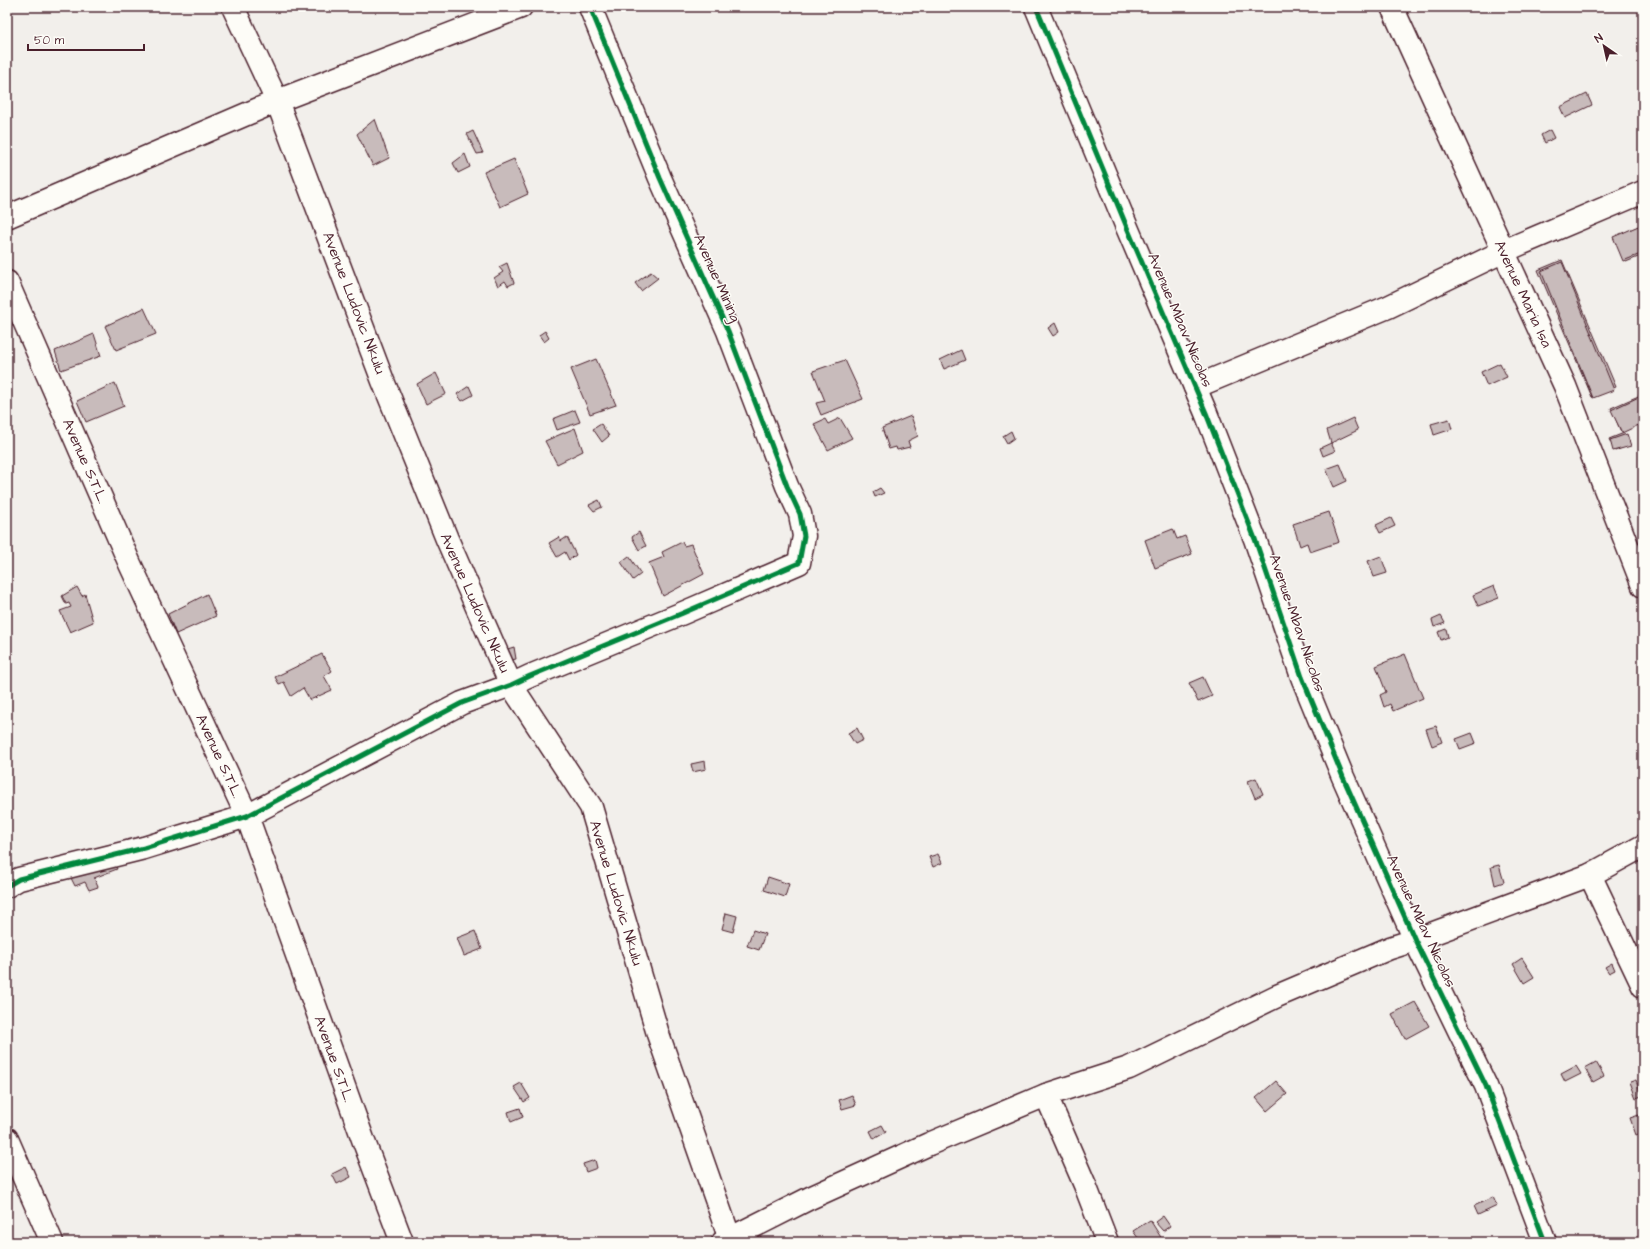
<svg xmlns="http://www.w3.org/2000/svg" width="1650" height="1249" font-family="'Architects Daughter',sans-serif">
<style>
.building{fill:#c8bbbb;stroke:#4a1f2b}
.lines{fill:none;stroke-linecap:round;stroke-linejoin:round}
.minor-casing{stroke:#4a1f2b;stroke-width:25}
.minor{stroke:#fdfcf7;stroke-width:22}
.cycleway-casing{stroke:#fdfcf7;stroke-width:8}
.cycleway{stroke:#00873e;stroke-width:5}
.labels{text-anchor:middle;dominant-baseline:central;stroke-width:3;stroke-linejoin:round;paint-order:stroke}
.street-label{font-size:15px;fill:#4a1f2b;stroke:#fdfcf7}
</style>
<rect width="100%" height="100%" fill="#f2efeb"/>
<filter id="ink" filterUnits="userSpaceOnUse"><feTurbulence type="fractalNoise" baseFrequency=".025" numOctaves="2"/><feDisplacementMap in="SourceGraphic" scale="8" xChannelSelector="R" yChannelSelector="G"/><feConvolveMatrix kernelMatrix="1 2 1 2 8 2 1 2 1" color-interpolation-filters="sRGB"/></filter>
<g filter="url(#ink)">
<g class="building">
<polygon points="1587,94 1592,105 1565,118 1560,107"/>
<polygon points="375,119 389,158 373,166 357,134"/>
<polygon points="1550,130 1554,138 1545,143 1541,135"/>
<polygon points="473,131 483,153 477,154 467,134"/>
<polygon points="465,154 470,167 458,173 453,163"/>
<polygon points="514,159 528,194 500,207 484,172"/>
<polygon points="1643,224 1643,255 1626,262 1615,237"/>
<polygon points="1643,224 1643,253 1623,261 1613,237"/>
<polygon points="1562,260 1616,387 1592,397 1538,270"/>
<polygon points="1562,262 1614,390 1593,398 1541,271"/>
<polygon points="507,263 514,283 508,286 505,281 498,286 494,278 503,272 499,267"/>
<polygon points="651,272 658,278 641,291 635,283"/>
<polygon points="144,308 156,334 116,350 105,326"/>
<polygon points="1055,323 1059,332 1053,336 1048,328"/>
<polygon points="545,331 549,338 544,342 539,335"/>
<polygon points="94,334 101,356 61,370 55,351"/>
<polygon points="961,350 965,360 944,369 940,360"/>
<polygon points="596,359 616,405 590,414 571,369"/>
<polygon points="845,360 863,399 821,415 816,403 825,401 813,371"/>
<polygon points="1500,363 1507,377 1487,386 1481,372"/>
<polygon points="436,373 446,394 426,404 417,384"/>
<polygon points="115,383 124,406 86,422 77,401"/>
<polygon points="469,386 473,395 462,401 457,394"/>
<polygon points="1643,394 1643,422 1621,432 1611,408"/>
<polygon points="1643,395 1643,423 1622,433 1611,410"/>
<polygon points="575,410 580,422 557,430 553,419"/>
<polygon points="911,416 918,436 908,441 910,447 897,450 896,447 889,449 882,428"/>
<polygon points="840,418 852,438 828,450 814,424 825,419 828,424"/>
<polygon points="1353,418 1358,430 1331,443 1327,430"/>
<polygon points="1449,419 1452,429 1434,435 1431,424"/>
<polygon points="601,424 609,436 602,442 593,429"/>
<polygon points="575,428 583,451 557,464 545,441"/>
<polygon points="1011,431 1014,438 1007,443 1003,436"/>
<polygon points="1624,433 1629,445 1615,451 1609,439"/>
<polygon points="1627,434 1631,446 1613,451 1610,440"/>
<polygon points="1331,443 1335,451 1323,456 1320,448"/>
<polygon points="1340,464 1347,481 1334,487 1326,469"/>
<polygon points="880,488 884,493 875,497 873,492"/>
<polygon points="599,500 602,507 594,511 589,505"/>
<polygon points="1329,512 1339,542 1310,552 1307,543 1300,546 1293,524"/>
<polygon points="1391,518 1395,526 1380,533 1376,525"/>
<polygon points="1173,529 1177,539 1185,536 1192,554 1155,568 1145,540"/>
<polygon points="639,532 646,546 639,550 632,537"/>
<polygon points="559,537 561,541 567,537 576,555 569,560 565,552 557,557 549,543"/>
<polygon points="682,542 684,546 691,544 704,574 663,596 649,563 664,557 662,552"/>
<polygon points="629,556 641,574 633,580 621,562"/>
<polygon points="1381,556 1387,573 1374,577 1368,561"/>
<polygon points="1494,586 1499,598 1478,606 1473,595"/>
<polygon points="77,587 82,596 85,594 93,622 70,632 60,611 71,607 69,603 66,604 62,596"/>
<polygon points="207,594 216,616 176,634 168,614"/>
<polygon points="1441,616 1445,623 1434,627 1432,620"/>
<polygon points="1446,629 1448,637 1441,640 1438,632"/>
<polygon points="514,647 516,659 503,662 501,651"/>
<polygon points="322,654 332,671 324,676 332,690 310,700 303,688 291,696 284,682 279,684 275,677"/>
<polygon points="1405,654 1423,698 1393,711 1390,704 1384,707 1380,695 1386,692 1376,666"/>
<polygon points="1203,677 1212,696 1198,702 1189,683"/>
<polygon points="1436,726 1442,742 1432,746 1426,729"/>
<polygon points="857,728 863,740 855,744 848,733"/>
<polygon points="1472,733 1476,743 1460,749 1456,739"/>
<polygon points="705,761 706,769 693,772 691,764"/>
<polygon points="1256,778 1263,794 1255,798 1248,781"/>
<polygon points="938,854 942,863 933,867 929,857"/>
<polygon points="114,862 117,869 94,878 98,887 89,890 85,882 75,886 71,878"/>
<polygon points="1499,865 1504,882 1495,885 1491,867"/>
<polygon points="768,877 789,884 785,897 764,890"/>
<polygon points="726,913 737,916 733,932 722,929"/>
<polygon points="753,930 765,934 759,950 747,946"/>
<polygon points="475,931 482,949 464,956 457,938"/>
<polygon points="1522,958 1534,977 1524,983 1513,964"/>
<polygon points="1612,963 1615,970 1609,973 1605,967"/>
<polygon points="1415,1002 1429,1026 1405,1039 1392,1014"/>
<polygon points="1596,1062 1604,1076 1593,1082 1585,1068"/>
<polygon points="1576,1066 1581,1074 1565,1082 1561,1074"/>
<polygon points="1636,1080 1642,1096 1636,1098 1630,1082"/>
<polygon points="1276,1081 1287,1094 1267,1111 1256,1098"/>
<polygon points="521,1083 530,1098 524,1102 514,1087"/>
<polygon points="852,1095 856,1105 842,1109 839,1100"/>
<polygon points="520,1108 523,1117 511,1122 508,1112"/>
<polygon points="1639,1115 1643,1125 1643,1132 1636,1135 1630,1118"/>
<polygon points="882,1125 886,1132 874,1139 870,1131"/>
<polygon points="595,1160 597,1168 586,1172 583,1164"/>
<polygon points="346,1167 351,1177 337,1184 332,1174"/>
<polygon points="1493,1197 1497,1206 1478,1215 1474,1206"/>
<polygon points="1163,1216 1170,1226 1163,1231 1155,1222"/>
<polygon points="1150,1220 1162,1239 1157,1242 1141,1242 1133,1231"/>
</g>
<g class="lines">
<g class="minor-casing">
<g id="minor">
<polyline points="233,7 277,101 383,381 447,539 511,685 591,807 658,1034 731,1242"/>
<polyline points="1036,7 1126,225 1206,413 1255,539 1302,677 1343,777 1415,940 1486,1086 1545,1242"/>
<polyline points="1392,7 1565,386 1643,586"/>
<polyline points="7,217 277,101 521,7"/>
<polyline points="7,282 130,564 247,816 364,1142 402,1242"/>
<polyline points="1195,387 1388,307 1504,251 1643,192"/>
<polyline points="1590,875 1643,986"/>
<polyline points="7,886 19,879 144,848 247,816 462,703 511,685 530,676 683,613 799,563 804,536 800,514 787,486 728,331 660,178 590,7"/>
<polyline points="1046,1095 1085,1185 1107,1242"/>
<polyline points="7,1139 52,1242"/>
<polyline points="723,1242 810,1198 929,1144 1046,1095 1129,1068 1277,996 1390,948 1415,940 1590,875 1643,846"/>
</g>
</g>
<use href="#minor" class="minor"/>
<g class="cycleway-casing">
<g id="cycleway">
<polyline points="1036,7 1126,225 1206,413 1255,539 1302,677 1343,777 1415,940 1486,1086 1545,1242"/>
<polyline points="7,886 19,879 144,848 247,816 462,703 511,685 530,676 683,613 799,563 804,536 800,514 787,486 728,331 660,178 590,7"/>
</g>
</g>
<use href="#cycleway" class="cycleway"/>
</g>
</g>
<g class="labels">
<g class="street-label">
<text transform="translate(717 278) rotate(66)">Avenue Mining</text>
<text transform="translate(1523 294) rotate(65)">Avenue Maria Isa</text>
<text transform="translate(354 303) rotate(69)">Avenue Ludovic Nkulu</text>
<text transform="translate(1180 320) rotate(67)">Avenue Mbav Nicolas</text>
<text transform="translate(85 461) rotate(66)">Avenue S.T.L.</text>
<text transform="translate(475 603) rotate(66)">Avenue Ludovic Nkulu</text>
<text transform="translate(1297 623) rotate(71)">Avenue Mbav Nicolas</text>
<text transform="translate(219 756) rotate(65)">Avenue S.T.L.</text>
<text transform="translate(616 893) rotate(73)">Avenue Ludovic Nkulu</text>
<text transform="translate(1421 921) rotate(65)">Avenue Mbav Nicolas</text>
<text transform="translate(334 1059) rotate(70)">Avenue S.T.L.</text>
</g>
</g>
<rect width="1650" height="1249" fill="none" stroke="#fdfcf7" stroke-width="24"/>
<rect x="12" y="12" width="1626" height="1225" fill="none" stroke="#4a1f2b" stroke-width="1.5" filter="url(#ink)"/>
<g transform="translate(1604 46) rotate(326)" stroke="#fdfcf7" stroke-width="3" paint-order="stroke">
<path d="M0-3L7 15L0 10L-7 15Z" fill="#4a1f2b"/>
<text y="-6" font-size="11" font-weight="bold" text-anchor="middle" fill="#4a1f2b">N</text>
</g>
<path d="M28 44v6h116v-6" fill="none" stroke="#4a1f2b" stroke-width="2"/>
<text x="34" y="44" font-size="12" fill="#4a1f2b" stroke="#fdfcf7" stroke-width="3" paint-order="stroke">50 m</text>
</svg>
